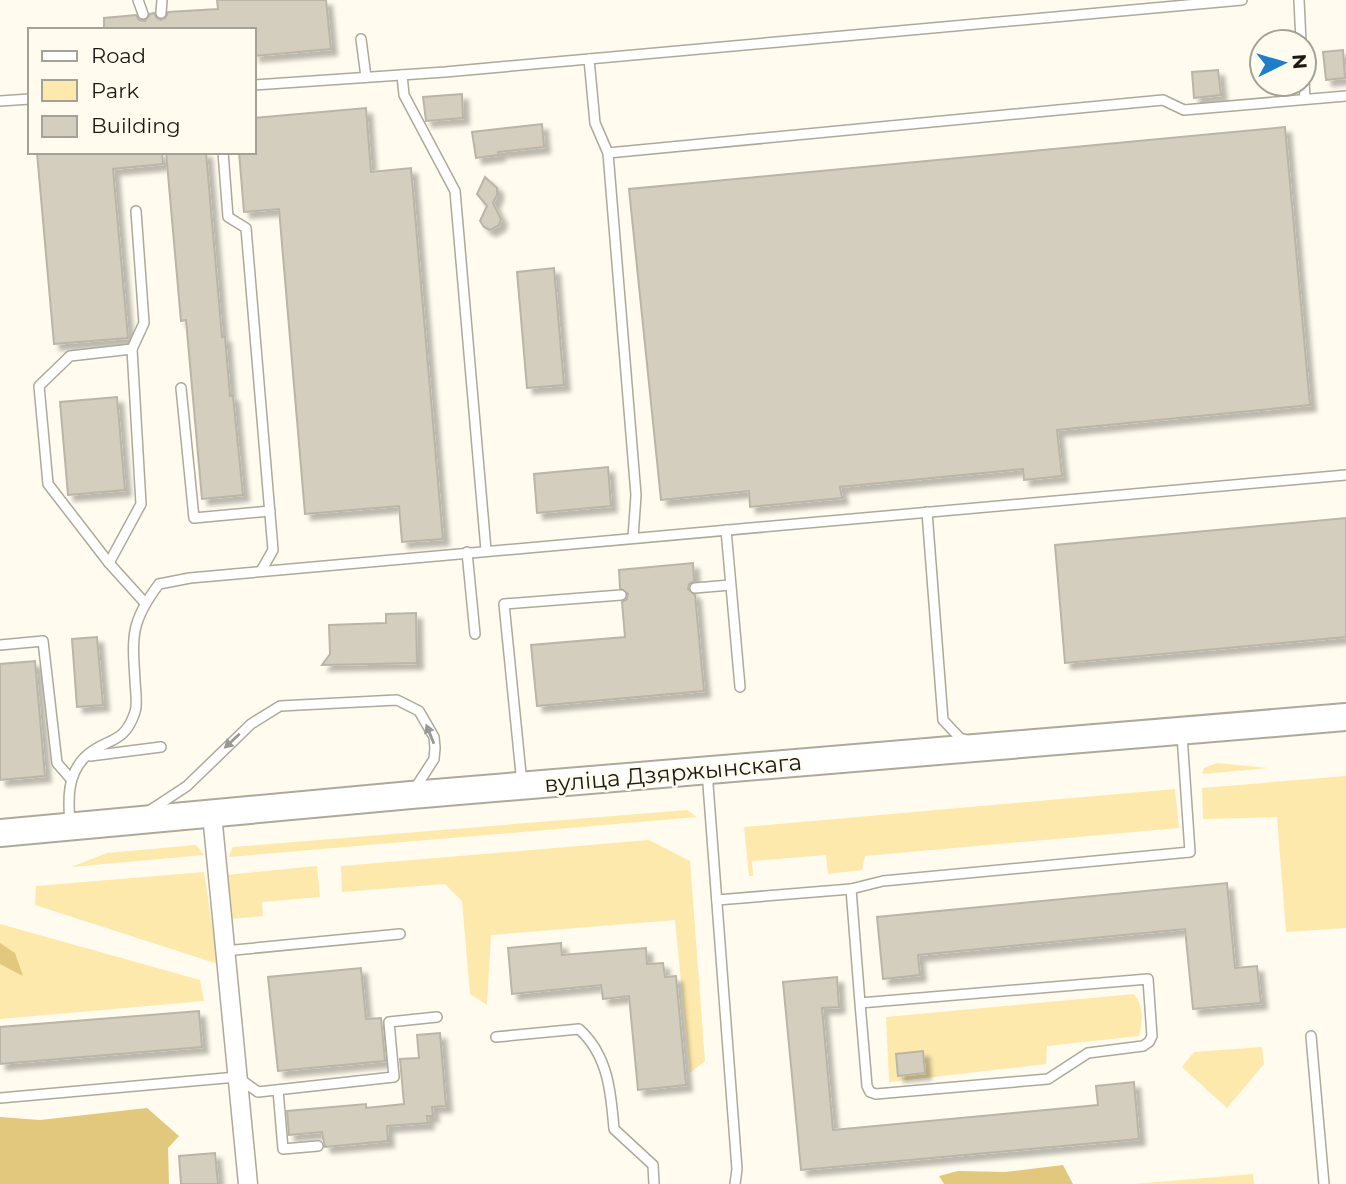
<svg xmlns="http://www.w3.org/2000/svg" width="1346" height="1184" font-family="Montserrat,sans-serif">
<style>
.green{fill:#fee9ac}
.forest{fill:#e2c87c}
.building{fill:#d3cebe;stroke:#bab5a6;stroke-width:2;filter:url(#shadow)}
.lines{fill:none;stroke-linecap:round;stroke-linejoin:round}
.lane-casing{stroke:#aea99a;stroke-width:12}
.street-casing{stroke:#aea99a;stroke-width:21}
.secondary-casing{stroke:#aea99a;stroke-width:30}
.lane{stroke:#fff;stroke-width:9}
.street{stroke:#fff;stroke-width:18}
.secondary{stroke:#fff;stroke-width:26}
.oneway{fill:#989895}
.labels{text-anchor:middle;dominant-baseline:central;stroke-width:5;stroke-linejoin:round;paint-order:stroke}
.street-label{font-size:23px;fill:#1b1914;stroke:#fffbee}
</style>
<defs>
<filter id="shadow"><feDropShadow dx="6" dy="6" stdDeviation="2" flood-color="#0004"/></filter>
</defs>
<rect width="100%" height="100%" fill="#fffbee"/>
<g class="green">
<polygon points="1217,763 1268,768 1202,774 1204,768"/>
<polygon points="1346,776 1346,928 1286,932 1277,817 1203,819 1202,788"/>
<polygon points="1175,789 1179,828 865,856 862,870 828,874 826,855 752,861 753,876 749,876 744,827"/>
<polygon points="687,810 697,817 229,857 233,847"/>
<polygon points="649,840 690,861 705,1061 690,1073 675,920 491,935 487,1005 470,994 462,901 445,884 342,892 341,866"/>
<polygon points="196,845 204,855 71,867 107,853"/>
<polygon points="317,866 320,897 262,902 263,916 230,919 226,875"/>
<polygon points="204,872 218,964 35,905 36,886"/>
<polygon points="0,924 200,980 204,1001 0,1019"/>
<path d="M1134,994C1144,1007 1143,1020 1139,1036L1047,1046L1046,1064L889,1082L886,1017Z"/>
<polygon points="1262,1047 1264,1064 1227,1108 1182,1067 1194,1052"/>
<polygon points="1253,1174 1254,1184 1133,1184"/>
</g>
<g class="forest">
<polygon points="0,943 15,953 23,976 0,964"/>
<polygon points="147,1108 179,1136 168,1148 169,1184 0,1184 0,1117 40,1120"/>
<polygon points="1063,1165 1073,1184 944,1184 939,1176 958,1171 1005,1172"/>
</g>
<g class="building">
<polygon points="217,0 326,0 331,49 254,56 254,30 104,30 104,18 136,15 139,20 145,21 150,14 154,13 157,18 161,20 166,17 168,12 218,9"/>
<polygon points="1343,50 1345,78 1326,80 1323,52"/>
<polygon points="1218,70 1221,95 1194,98 1192,72"/>
<polygon points="462,94 463,118 426,121 423,97"/>
<polygon points="366,108 371,172 411,168 443,539 402,542 399,506 305,514 279,209 244,212 239,152 254,152 254,118"/>
<polygon points="542,124 544,147 498,152 499,155 476,158 472,132"/>
<polygon points="1285,127 1310,405 1057,430 1062,476 1024,480 1023,469 840,487 842,498 750,507 749,491 661,500 629,189"/>
<polygon points="162,152 163,164 113,169 128,338 54,344 37,153"/>
<polygon points="166,152 206,152 222,337 225,337 230,396 233,396 243,495 202,499 186,320 181,321"/>
<polygon points="485,177 497,188 497,195 493,203 501,219 499,225 490,230 484,227 480,221 487,206 477,194"/>
<polygon points="554,268 564,385 527,388 517,272"/>
<polygon points="117,397 125,490 68,495 60,402"/>
<polygon points="608,467 611,506 537,513 534,474"/>
<polygon points="1346,518 1346,637 1065,663 1055,545"/>
<polygon points="693,563 694,581 689,584 688,589 695,595 704,691 537,706 531,645 625,637 622,602 627,599 628,594 620,588 619,570"/>
<polygon points="416,613 417,663 322,665 330,654 329,625 386,623 386,614"/>
<polygon points="97,637 103,705 77,707 72,639"/>
<polygon points="35,661 45,776 0,780 0,664"/>
<polygon points="1227,883 1235,968 1257,966 1261,1003 1193,1009 1185,929 918,955 920,975 883,979 877,917"/>
<polygon points="561,943 562,955 646,948 647,964 663,963 665,977 676,976 686,1085 638,1090 629,996 603,999 601,985 512,994 508,948"/>
<polygon points="361,968 366,1019 381,1018 385,1061 278,1071 268,977"/>
<polygon points="837,977 839,1007 822,1008 833,1130 1098,1105 1096,1086 1134,1082 1139,1139 801,1170 783,982"/>
<polygon points="199,1011 202,1047 0,1064 0,1027"/>
<polygon points="440,1033 446,1106 432,1107 433,1116 427,1116 428,1123 387,1126 388,1141 325,1147 322,1132 289,1135 287,1111 366,1104 366,1108 404,1104 400,1059 419,1058 417,1035"/>
<polygon points="923,1051 925,1073 898,1076 896,1054"/>
<polygon points="215,1153 218,1184 181,1184 179,1156"/>
</g>
<g class="lines">
<g class="lane-casing">
<g id="lane">
<polyline points="138,0 143,14"/>
<polyline points="1299,0 1301,42"/>
<polyline points="161,13 162,0"/>
<polyline points="361,39 366,77"/>
<polyline points="589,59 595,123 608,153 636,495 633,538"/>
<polyline points="402,75 404,95 455,191 486,550"/>
<polyline points="1304,81 1305,98"/>
<polyline points="254,85 445,72 1242,0"/>
<polyline points="0,101 30,99"/>
<polyline points="223,152 228,217 246,228 273,550 261,571"/>
<polyline points="608,153 1163,100 1184,110 1346,96"/>
<polyline points="136,211 144,323 132,349 141,504 109,563 145,603"/>
<polyline points="181,388 194,518 270,511"/>
<polyline points="927,512 943,720 960,738 966,740"/>
<polyline points="726,530 740,687"/>
<polyline points="467,552 475,634"/>
<polyline points="109,563 48,484 39,386 70,356 132,349"/>
<polyline points="695,588 730,585"/>
<polyline points="0,645 43,641 57,763 71,779"/>
<polyline points="90,756 161,747"/>
<polyline points="707,771 737,1169 735,1184"/>
<polyline points="522,784 504,604 621,595"/>
<polyline points="149,811 187,786 251,724 280,706 397,700 419,711 434,737 435,748 434,759 414,790"/>
<path d="M70,823C68,800 67,775 85,757C106,737 124,746 135,712C138,703 135,689 135,680C132,635 131,621 159,584L190,578L1346,475"/>
<polyline points="851,889 860,1003 1148,979 1152,1036 1149,1042 1143,1046 1088,1053 1048,1079 876,1094 870,1092 867,1086 860,1003"/>
<polyline points="717,900 851,889 883,881 1190,852 1182,735"/>
<polyline points="224,951 400,934"/>
<polyline points="1311,1036 1324,1184"/>
<path d="M496,1037L579,1029C608,1055 611,1092 614,1129L653,1165L654,1184"/>
<polyline points="278,1090 283,1149 318,1146"/>
<polyline points="0,1098 237,1077 258,1092 394,1077 389,1022 437,1017"/>
</g>
</g>
<g class="street-casing">
<polyline id="street" points="212,814 248,1184"/>
</g>
<g class="secondary-casing">
<polyline id="secondary" points="0,833 411,795 1346,717"/>
</g>
<use href="#lane" class="lane"/>
<use href="#street" class="street"/>
<use href="#secondary" class="secondary"/>
</g>
<defs><path id="oneway-solid" d="M-6-.8H1V-3.2L6.5 0L1 3.2V.8H-6Z" transform="scale(1.75)"/></defs>
<g class="oneway">
<use href="#oneway-solid" transform="translate(430 734) rotate(-112)"/>
<use href="#oneway-solid" transform="translate(232 741) rotate(137)"/>
</g>
<g class="labels">
<g class="street-label">
<text transform="translate(673 773) rotate(-5)">вуліца Дзяржынскага</text>
</g>
</g>
<rect x="28" y="28" width="228" height="126" fill="#fffbee" stroke="#a4a197" stroke-width="2"/>
<rect x="42" y="51" width="35" height="10" fill="#ffffff" stroke="#a4a197" stroke-width="2"/>
<text x="91" y="63" font-size="21" fill="#1b1914">Road</text>
<rect x="42" y="80" width="35" height="21" fill="#fee9ac" stroke="#a4a197" stroke-width="2"/>
<text x="91" y="98" font-size="21" fill="#1b1914">Park</text>
<rect x="42" y="116" width="35" height="21" fill="#d3cebe" stroke="#a4a197" stroke-width="2"/>
<text x="91" y="133" font-size="21" fill="#1b1914">Building</text>
<g transform="translate(1283 63) rotate(85)"><circle r="33" fill="#fffbee" stroke="#a4a197" stroke-width="2"/>
<path d="M0-5L12 26L0 18L-12 26Z" fill="#1e7eca"/>
<text y="-10" font-size="19" font-weight="bold" text-anchor="middle" fill="#1b1914">N</text>
</g>
</svg>
